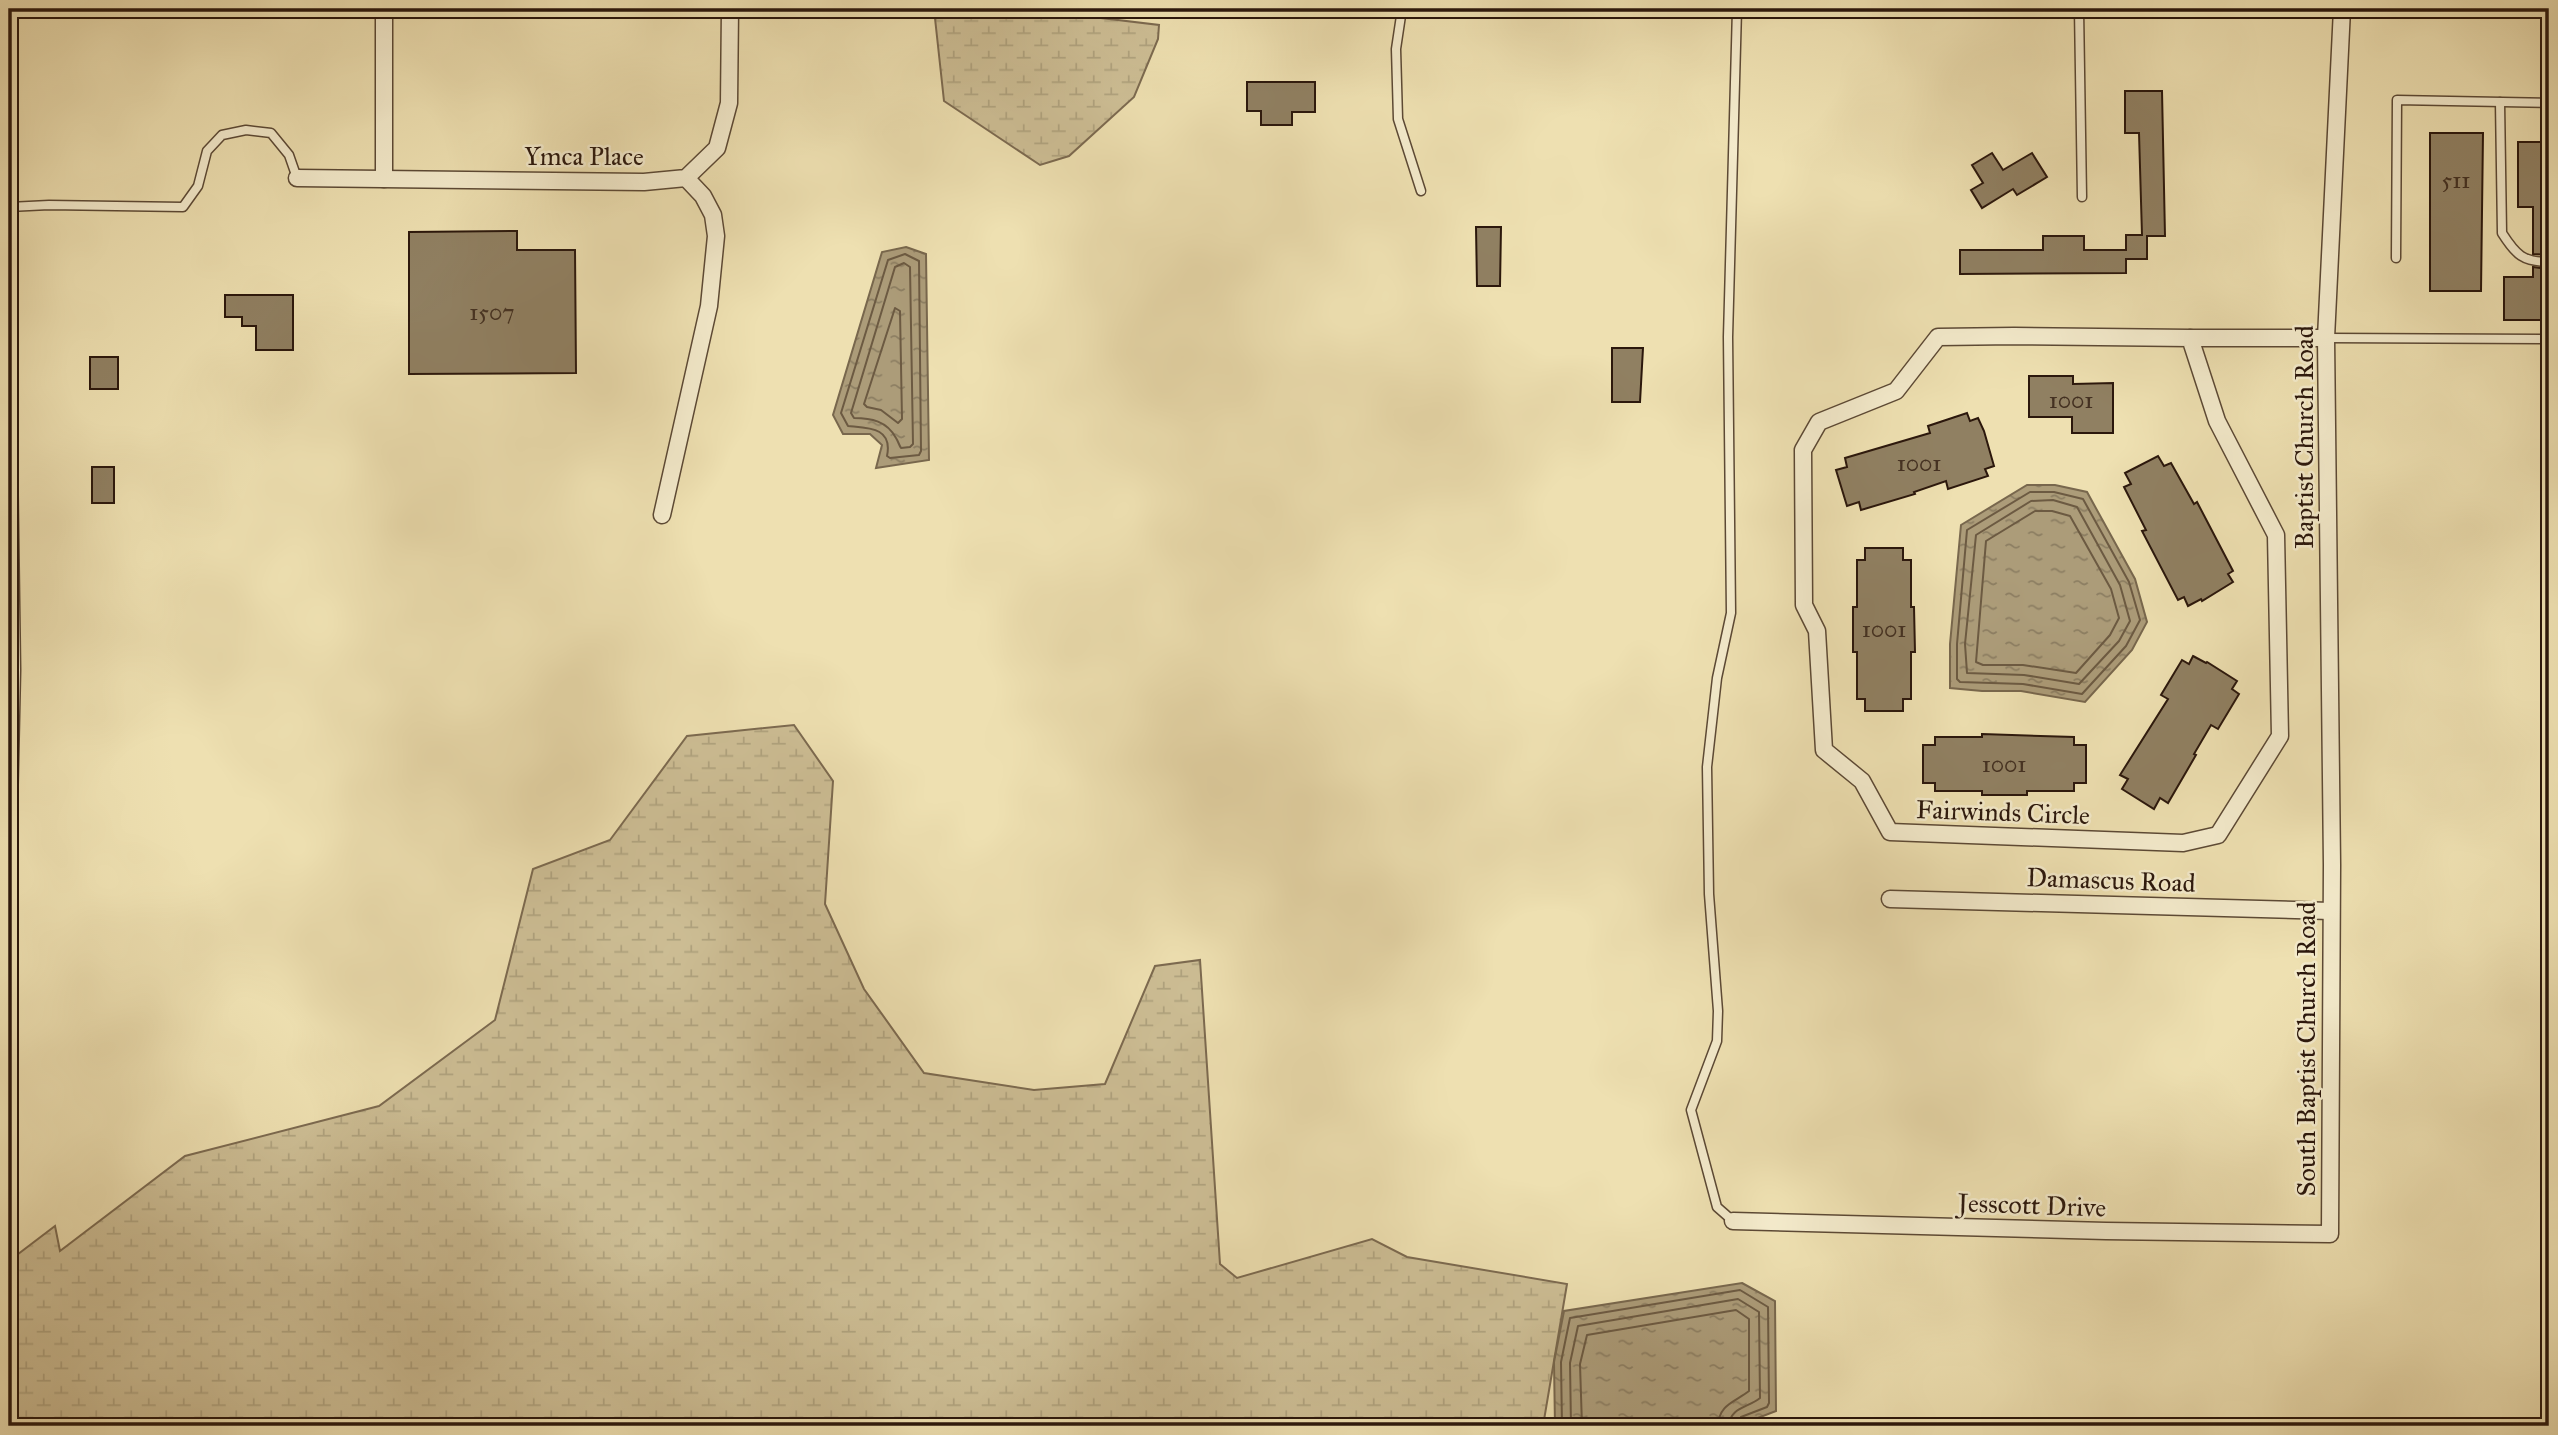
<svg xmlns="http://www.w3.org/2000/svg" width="2558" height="1435" font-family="'IM FELL Great Primer',serif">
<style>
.wetland{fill:url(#wetland-marsh);stroke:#7c6a50;stroke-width:2}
.water{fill:url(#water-ripples);stroke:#78674d;stroke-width:2}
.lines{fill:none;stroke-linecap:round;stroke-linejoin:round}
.shore{stroke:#6c5a42;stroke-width:2}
.building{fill:#908062;stroke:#2b170c;stroke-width:2}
.lane-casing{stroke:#5c4935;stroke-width:11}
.street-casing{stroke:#5c4935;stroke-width:19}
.lane{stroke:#f4ebcc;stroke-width:8}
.street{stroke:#f4ebcc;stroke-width:16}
.labels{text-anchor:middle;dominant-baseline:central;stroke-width:5;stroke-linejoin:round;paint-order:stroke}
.number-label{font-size:23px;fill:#443122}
.street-label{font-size:26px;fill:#2b170c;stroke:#f4ebcc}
</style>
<defs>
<pattern id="wetland-marsh" width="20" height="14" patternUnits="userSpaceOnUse" patternTransform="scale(1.75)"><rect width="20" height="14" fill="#cdbe95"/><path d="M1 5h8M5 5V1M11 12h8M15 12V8" fill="none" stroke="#b0a37f"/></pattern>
<pattern id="water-ripples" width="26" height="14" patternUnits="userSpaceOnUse" patternTransform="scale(1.75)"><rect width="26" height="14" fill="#ac9c79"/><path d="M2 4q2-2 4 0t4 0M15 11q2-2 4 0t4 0" fill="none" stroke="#8c7e62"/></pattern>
</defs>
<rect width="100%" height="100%" fill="#eee0b1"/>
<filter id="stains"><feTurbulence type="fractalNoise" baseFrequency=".00286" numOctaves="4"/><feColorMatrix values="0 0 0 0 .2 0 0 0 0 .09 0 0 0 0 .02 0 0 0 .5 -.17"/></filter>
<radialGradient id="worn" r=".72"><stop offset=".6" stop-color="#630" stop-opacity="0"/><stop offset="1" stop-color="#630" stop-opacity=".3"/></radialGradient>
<g class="wetland">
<polygon points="934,9 1026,9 1159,25 1158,39 1134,97 1069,156 1040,165 944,101"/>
<polygon points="794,725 833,781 825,904 864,989 924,1073 1034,1090 1105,1084 1155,966 1200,960 1220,1264 1237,1278 1372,1239 1407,1257 1567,1284 1543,1426 9,1426 9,1261 55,1226 60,1251 185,1156 379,1106 495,1020 533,869 610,840 687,736"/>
</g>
<g class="water">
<polygon points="906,247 926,254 929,460 876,468 882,445 870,434 843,434 833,415 882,252"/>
<polygon points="2027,485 2055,485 2087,492 2135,579 2147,622 2132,650 2085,702 2021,691 1982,691 1950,688 1950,644 1961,525"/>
<polygon points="1742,1283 1775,1301 1776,1411 1737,1426 1555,1426 1554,1362 1564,1311"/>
</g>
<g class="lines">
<g class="shore">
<path d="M905,254L919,261L921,451L919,455L890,458L887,456C893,427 868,428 848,426L841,413L888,260Z"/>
<path d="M904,263L910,267L913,444L910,447L901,448C899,445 898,441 896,438C887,421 871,418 854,418L851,413L895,267Z"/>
<polygon points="895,308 900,311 902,419 898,423 881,410 867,407 864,404"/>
<polygon points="2030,492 2054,492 2083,499 2129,582 2140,620 2126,646 2082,694 2023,684 1960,682 1957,679 1957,644 1967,530"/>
<polygon points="2053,500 2077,507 2120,585 2130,621 2119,641 2079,684 2024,675 1967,673 1965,644 1976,535 2031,501"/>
<polygon points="2035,511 2052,511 2070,516 2111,589 2119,618 2110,635 2076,673 2023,665 1983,665 1976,662 1986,541"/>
<polyline points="1562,1426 1561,1362 1570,1318 1740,1290 1768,1307 1769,1403 1767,1407 1741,1417 1737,1426"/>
<path d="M1571,1426L1570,1363L1578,1326L1738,1299L1759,1312L1760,1398C1748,1408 1730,1407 1729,1426"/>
<path d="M1582,1426L1580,1364L1587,1335L1736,1310L1749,1319V1391C1735,1402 1719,1404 1718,1426"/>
</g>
</g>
<g class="building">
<polygon points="1247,82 1315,82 1315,112 1292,112 1292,125 1261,125 1261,111 1247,111"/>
<polygon points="2125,91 2162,91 2165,236 2147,236 2147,259 2126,259 2126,273 1960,274 1960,250 2043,250 2043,236 2084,236 2084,250 2126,250 2126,235 2142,235 2139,133 2125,133"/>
<polygon points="2430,133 2483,133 2481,291 2430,291"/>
<polygon points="2518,142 2549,142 2549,255 2533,254 2533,207 2518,207"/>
<polygon points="1992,153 2003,170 2032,153 2047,177 2017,195 2013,189 1982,208 1971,190 1983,183 1972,165"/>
<polygon points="1476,227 1501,227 1500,286 1477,286"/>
<polygon points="517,231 517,250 575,250 576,373 409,374 409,232"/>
<polygon points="2533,267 2549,269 2549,320 2504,320 2504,277 2533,277"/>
<polygon points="225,295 293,295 293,350 256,350 256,326 242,326 242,317 225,317"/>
<polygon points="1612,348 1643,348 1640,402 1612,402"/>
<rect x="90" y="357" width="28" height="32"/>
<polygon points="2029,376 2073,376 2073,384 2113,383 2113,433 2072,433 2072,417 2029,417"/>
<polygon points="1967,413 1970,421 1978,418 1984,431 1994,466 1985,469 1988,476 1948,489 1946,481 1914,492 1915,494 1861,510 1859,502 1847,506 1836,470 1847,467 1845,458 1930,433 1928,426"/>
<polygon points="2158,456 2164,466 2171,463 2194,504 2197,502 2233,571 2228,574 2233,582 2202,601 2201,599 2188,606 2184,597 2178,600 2142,531 2146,530 2124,487 2131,484 2125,473"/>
<rect x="92" y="467" width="22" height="36"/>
<polygon points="1865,548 1903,548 1903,560 1911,560 1911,607 1914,607 1915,652 1911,652 1911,699 1903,699 1903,711 1865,711 1865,699 1857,699 1857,652 1853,652 1853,607 1857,607 1857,560 1865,560"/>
<polygon points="2193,656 2206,663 2207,662 2237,681 2232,689 2239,694 2218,729 2211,725 2194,754 2196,755 2168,803 2160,798 2154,809 2122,789 2128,779 2120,775 2168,699 2161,695 2182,660 2189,664"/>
<polygon points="1982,734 2074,737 2074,745 2086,745 2086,783 2074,783 2074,791 2027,791 2027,795 1982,795 1982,791 1935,791 1935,783 1923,783 1923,745 1935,745 1935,737 1982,737"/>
</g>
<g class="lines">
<g class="lane-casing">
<g id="lane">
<polyline points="1402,9 1396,49 1398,119 1421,191"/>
<polyline points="2079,9 2082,197"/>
<path d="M2500,102L2502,233C2516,255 2523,262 2549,262"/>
<polyline points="9,207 49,205 183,207 198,186 207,151 222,135 246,130 271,133 289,155 297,178"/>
<polyline points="2396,258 2397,100 2549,103"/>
<polyline points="2326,338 2549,339"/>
<polyline points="1733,1221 1717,1207 1691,1110 1717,1041 1718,1011 1709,894 1707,767 1717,678 1731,613 1728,337 1737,9"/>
</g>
</g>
<g class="street-casing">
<g id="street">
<polyline points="384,9 384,179"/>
<polyline points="297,178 644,182 686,178 717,148 729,103 730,9"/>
<polygon points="2014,336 2190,338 2217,421 2276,535 2280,736 2218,835 2183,843 1890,832 1862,781 1824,750 1817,631 1804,605 1803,450 1819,422 1896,391 1938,337"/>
<polyline points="2190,338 2326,338"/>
<polyline points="9,460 12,670 9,808"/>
<polyline points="662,515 709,306 716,236 713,215 703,196 686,178"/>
<polyline points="1890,899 2331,911"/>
<polyline points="1733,1221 2106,1231 2330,1234 2332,865 2326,338 2342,9"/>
</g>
</g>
<use href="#lane" class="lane"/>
<use href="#street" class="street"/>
</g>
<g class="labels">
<g class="number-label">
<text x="2456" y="180">511</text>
<text x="492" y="312">1507</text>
<text x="2071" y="400">1001</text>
<text x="1919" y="463">1001</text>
<text x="1884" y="629">1001</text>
<text x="2004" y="764">1001</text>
</g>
<g class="street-label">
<text x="584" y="156">Ymca Place</text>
<text transform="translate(2304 437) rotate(-90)">Baptist Church Road</text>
<text transform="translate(2003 812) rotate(2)">Fairwinds Circle</text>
<text transform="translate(2111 880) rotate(2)">Damascus Road</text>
<text transform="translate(2306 1049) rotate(-90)">South Baptist Church Road</text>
<text transform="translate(2032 1205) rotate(2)">Jesscott Drive</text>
</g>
</g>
<rect width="2558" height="1435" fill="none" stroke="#eee0b1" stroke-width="35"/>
<rect x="10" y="10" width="2537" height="1414" fill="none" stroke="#2b170c" stroke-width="3.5"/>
<rect x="18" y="18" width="2523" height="1400" fill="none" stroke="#2b170c" stroke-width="2"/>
<rect width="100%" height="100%" filter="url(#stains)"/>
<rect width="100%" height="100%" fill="url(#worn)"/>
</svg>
